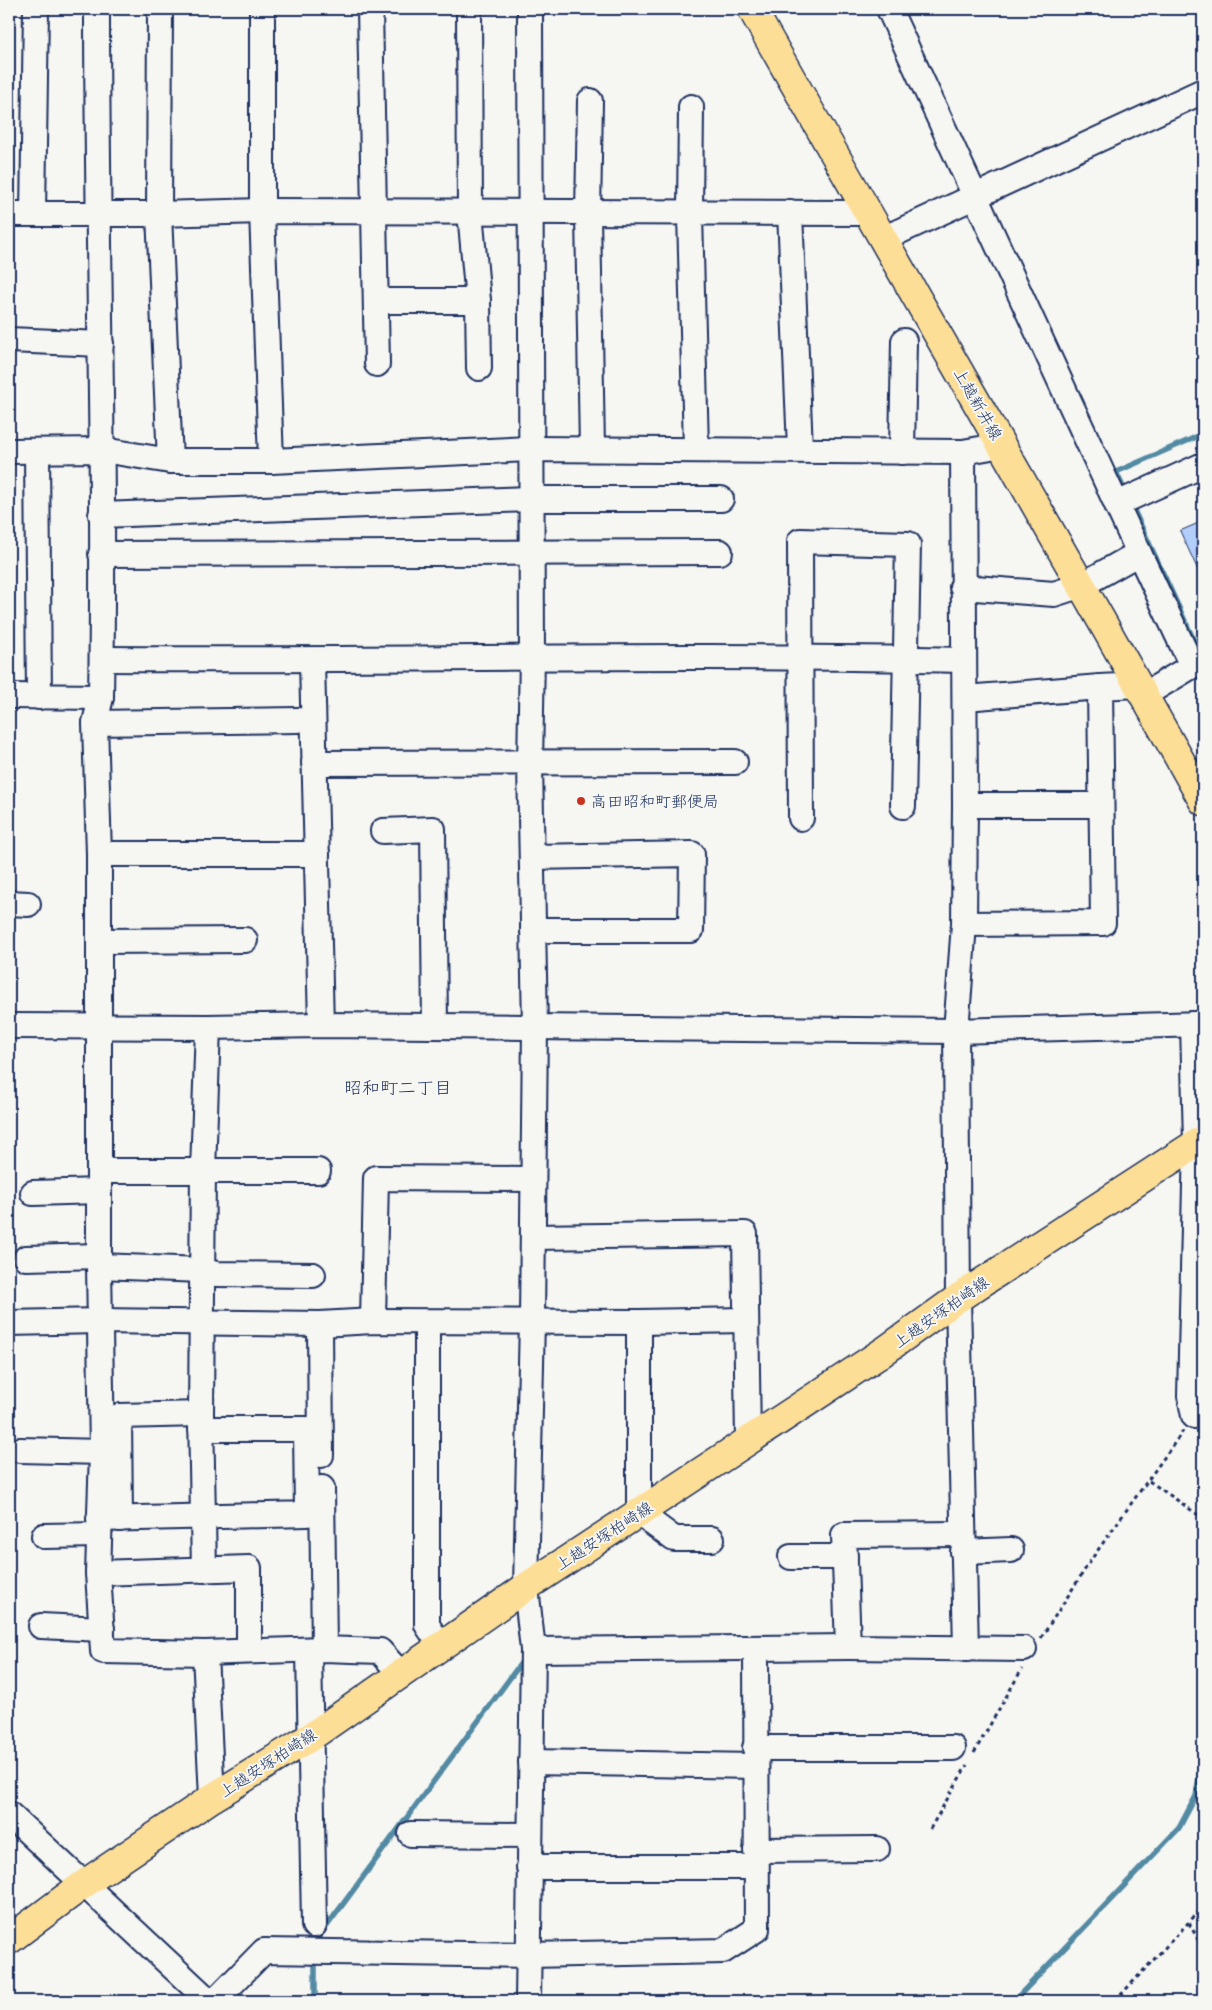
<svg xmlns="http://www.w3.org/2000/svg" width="1212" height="2010" font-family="Itim,'Klee One',sans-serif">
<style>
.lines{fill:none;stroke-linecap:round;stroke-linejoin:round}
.stream{stroke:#528aa3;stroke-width:5.5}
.building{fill:#b4cefc;stroke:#1b2f5e}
.minor-casing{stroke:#1b2f5e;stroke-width:28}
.major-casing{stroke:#1b2f5e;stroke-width:31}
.path{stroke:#1b2f5e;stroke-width:3;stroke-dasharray:4 4;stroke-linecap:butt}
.minor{stroke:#f6f6f2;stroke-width:24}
.major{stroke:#fdde96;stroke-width:28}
.poi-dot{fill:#c8321e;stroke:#f6f6f2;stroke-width:2}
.labels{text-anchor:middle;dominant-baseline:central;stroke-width:4;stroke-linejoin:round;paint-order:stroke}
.street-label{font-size:16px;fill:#1b2f5e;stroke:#f6f6f2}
.poi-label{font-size:16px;fill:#1b2f5e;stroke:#f6f6f2;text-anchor:start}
.neighbourhood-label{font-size:18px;fill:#1b2f5e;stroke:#f6f6f2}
</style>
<rect width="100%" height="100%" fill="#f6f6f2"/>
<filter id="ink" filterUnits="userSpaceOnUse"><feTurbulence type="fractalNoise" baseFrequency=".02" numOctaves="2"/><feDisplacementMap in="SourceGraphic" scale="10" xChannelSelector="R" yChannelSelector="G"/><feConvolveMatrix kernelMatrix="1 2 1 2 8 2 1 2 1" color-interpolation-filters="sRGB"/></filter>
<g filter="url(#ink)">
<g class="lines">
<g class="stream">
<polyline points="1127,495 1116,472 1203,434"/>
<polyline points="1131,504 1203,660"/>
<polyline points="315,1946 315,1942 521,1663"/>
<polyline points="315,1958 315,2001"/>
<polyline points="1014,2001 1179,1828 1196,1796 1203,1754"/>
</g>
</g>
<polygon class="building" points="1203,521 1203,581 1180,531"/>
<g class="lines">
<g class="minor-casing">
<g id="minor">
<path d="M97,9C97,238 105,468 101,697L95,723L99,854V1266L102,1452L98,1573L103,1651L205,1653L324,1649L380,1651L400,1673"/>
<polyline points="160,9 159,214 170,461"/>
<polyline points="370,9 377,364"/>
<polyline points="469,9 470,212 478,301 479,368"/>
<polyline points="889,9 1139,553 1082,585 1054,594 962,587"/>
<polyline points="590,101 588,214 592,449"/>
<polyline points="691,107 690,214 696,449"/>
<polyline points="790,212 800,449"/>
<polyline points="9,214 159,214 262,211 867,213"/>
<polyline points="33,214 36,9"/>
<polyline points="883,239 1203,91"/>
<polyline points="376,301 478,301"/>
<polyline points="9,340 101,344"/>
<polyline points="9,451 103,450 170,461 271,461 262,211 262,9"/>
<polyline points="37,451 39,697"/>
<polyline points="902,452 904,341"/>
<polyline points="271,461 531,449 963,452"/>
<polyline points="1117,504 1203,465"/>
<polyline points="101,515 531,499 721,499"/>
<polyline points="1139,553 1192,666 1144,695"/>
<polyline points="101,554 720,552"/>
<path d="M102,659C389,661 676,653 964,660"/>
<polyline points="312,661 321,1025"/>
<polyline points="9,696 101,697"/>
<polyline points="965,698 1100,687"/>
<polyline points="95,723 298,720"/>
<polyline points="314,763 735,762"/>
<polyline points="965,805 1101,805"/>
<polyline points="801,818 800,541 908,544 903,806"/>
<polyline points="383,831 433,829 435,1026"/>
<polyline points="99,854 317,854"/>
<polyline points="533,857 692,854 691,930 533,930"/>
<polyline points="9,903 28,904"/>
<polyline points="964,924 1103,923 1100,687 1138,685"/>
<polyline points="100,941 245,940"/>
<polyline points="1193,1024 1196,1143 1190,1396 1194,1416"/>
<polyline points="9,1026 208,1027 321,1025 956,1031 1203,1024"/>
<polyline points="99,1171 318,1171"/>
<polyline points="33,1193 99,1191"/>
<polyline points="533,1237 745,1234 748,1440"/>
<polyline points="26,1258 99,1256"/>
<polyline points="99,1266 202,1270 216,1274 313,1275"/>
<polyline points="373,1321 376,1178 532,1179"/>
<polyline points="427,1322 427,1625 441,1646"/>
<polyline points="639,1322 639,1513 674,1539 712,1539"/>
<polyline points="9,1323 99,1321 320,1324 373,1321 639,1322 745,1320"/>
<polyline points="320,1324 321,1455"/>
<polyline points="20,1450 102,1452"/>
<polyline points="322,1488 324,1649"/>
<polyline points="99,1519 307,1514 306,1429 201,1429"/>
<polyline points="120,1519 119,1416 201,1414"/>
<polyline points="44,1536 99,1535"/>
<polyline points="963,1552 1011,1550"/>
<polyline points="791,1557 845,1557"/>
<polyline points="204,1570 201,1414 203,1171 208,1027"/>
<polyline points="98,1573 249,1568 249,1651"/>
<polyline points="41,1626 102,1629"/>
<polyline points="848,1647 844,1535 962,1534"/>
<polyline points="966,1649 958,1298 956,1031 964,924 965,805 963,452 1002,445"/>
<polyline points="533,1650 848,1647 1024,1649"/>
<polyline points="309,1651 314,1925"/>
<polyline points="205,1653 212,1798"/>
<polyline points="755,1748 953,1748"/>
<polyline points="531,1762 755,1766"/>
<polyline points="9,1814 209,2001"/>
<polyline points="411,1834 529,1835"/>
<polyline points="756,1850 877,1849"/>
<polyline points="529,1867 755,1867"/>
<polyline points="215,2001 264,1951 529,1955 723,1951 757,1929 756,1650"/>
<polyline points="528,2001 533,1650 526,1587 532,1320 535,1027 530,764 532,656 530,9"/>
</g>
</g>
<g class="major-casing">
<g id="major">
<path d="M752,9C901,273 1055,535 1203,801"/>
<polyline points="9,1940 84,1884 212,1798 309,1738 526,1587 883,1352 958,1298 1203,1139"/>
</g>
</g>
<g class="path">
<polyline points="1149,1481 1203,1518"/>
<polyline points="1041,1638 1093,1557 1183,1431"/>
<polyline points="974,1753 1022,1669"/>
<polyline points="930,1829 967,1765"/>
<polyline points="1189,1923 1203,1949"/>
<polyline points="1115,2001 1203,1907"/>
</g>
<use href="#minor" class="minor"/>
<use href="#major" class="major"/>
</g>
</g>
<circle class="poi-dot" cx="581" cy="801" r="5"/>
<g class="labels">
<g class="street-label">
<text transform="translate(978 404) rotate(60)">上越新井線</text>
<text transform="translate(941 1312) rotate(-35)">上越安塚柏崎線</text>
<text transform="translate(604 1536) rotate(-33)">上越安塚柏崎線</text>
<text transform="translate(268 1763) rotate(-33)">上越安塚柏崎線</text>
</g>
<g class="poi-label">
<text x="591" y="801">高田昭和町郵便局</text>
</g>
<g class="neighbourhood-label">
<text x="398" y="1088">昭和町二丁目</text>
</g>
</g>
<rect width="1212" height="2010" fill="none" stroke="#f6f6f2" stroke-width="30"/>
<rect x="15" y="15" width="1182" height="1980" fill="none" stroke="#1b2f5e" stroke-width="2" filter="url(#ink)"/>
</svg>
